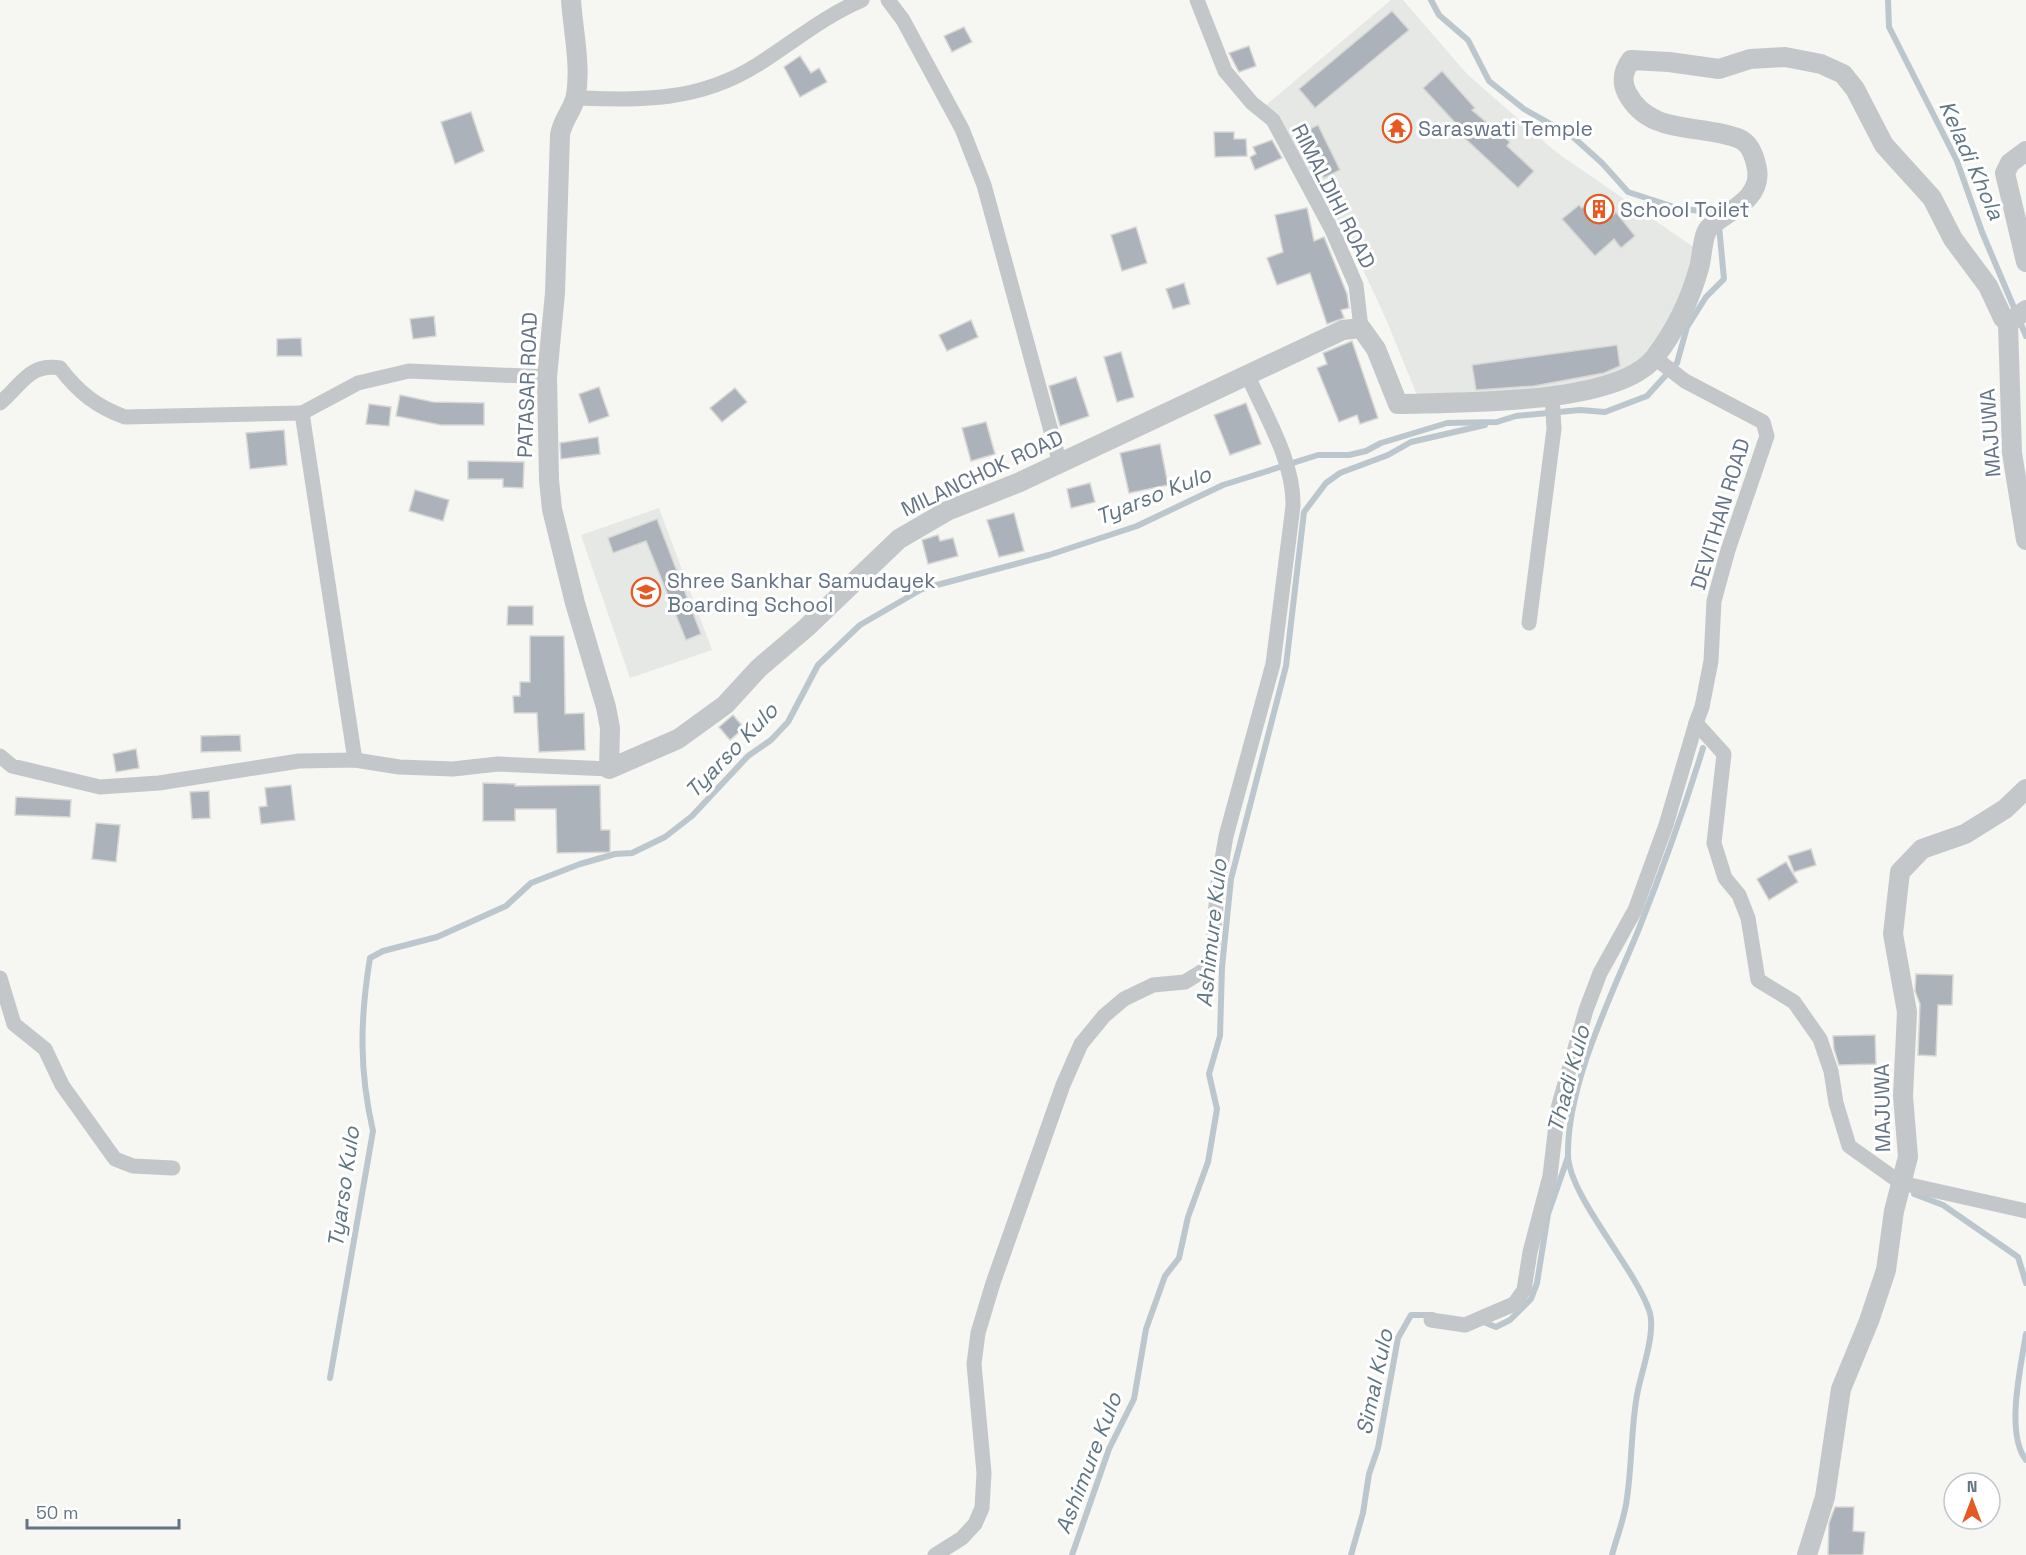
<svg xmlns="http://www.w3.org/2000/svg" width="2026" height="1555" font-family="'Space Grotesk',sans-serif">
<style>
.built{fill:#e6e8e6}
.lines{fill:none;stroke-linecap:round;stroke-linejoin:round}
.stream{stroke:#bcc7cd;stroke-width:6}
.building{fill:#abb2b9;stroke:#d7d7d5;stroke-width:1.5}
.minor{stroke:#c3c7ca;stroke-width:15}
.tertiary{stroke:#c3c7ca;stroke-width:20}
.labels{text-anchor:middle;dominant-baseline:central;stroke-width:6;stroke-linejoin:round;paint-order:stroke}
.poi-label{font-size:21px;fill:#647484;stroke:#fff;text-anchor:start}
.street-label{font-size:21px;fill:#647484;stroke:#fff}
.water-label{font-size:22px;font-style:italic;fill:#607781;stroke:#fff}
</style>
<rect width="100%" height="100%" fill="#f6f6f2"/>
<g class="built">
<polygon points="1391,0 1403,0 1467,74 1556,152 1695,248 1688,278 1655,347 1612,382 1470,398 1417,395 1386,319 1352,246 1325,197 1266,105"/>
<polygon points="659,508 712,650 630,678 581,535"/>
</g>
<g class="lines">
<g class="stream">
<polyline points="1431,0 1439,15 1468,40 1489,81 1524,109 1572,136 1602,163 1628,192 1677,208 1716,213 1717,216"/>
<polyline points="1888,0 1889,27 1957,161 1982,232 2026,336"/>
<polyline points="1914,1194 1943,1205 2018,1257 2026,1283"/>
<polyline points="1481,1321 1496,1327 1510,1320 1531,1299 1537,1283 1548,1214 1568,1157"/>
<path d="M2026,1334C2021,1366 2005,1433 2026,1460"/>
<path d="M330,1378L373,1131C359,1070 360,1019 370,958L383,951L437,937L466,924L506,906L531,883L580,864L615,854L632,853L665,837L692,816L748,756L771,740L788,722L818,665L860,625L922,589L1049,555L1137,526L1223,485L1318,455H1349L1366,451L1381,443L1447,423L1497,422L1516,416L1580,410L1605,412L1647,396L1677,363L1687,327L1706,297L1724,279L1719,226"/>
<polyline points="1072,1555 1109,1449 1134,1399 1146,1329 1165,1276 1179,1258 1188,1217 1208,1162 1217,1109 1209,1074 1220,1036 1222,967 1231,879 1286,666 1304,512 1326,483 1340,473 1388,455 1411,442 1485,425"/>
<polyline points="1351,1555 1363,1513 1369,1474 1378,1448 1398,1338 1411,1315 1433,1315"/>
<path d="M1612,1555C1617,1536 1625,1517 1627,1498C1632,1464 1631,1429 1637,1395C1641,1372 1657,1331 1649,1310C1633,1265 1569,1196 1568,1155C1567,1084 1611,997 1638,931C1662,871 1684,810 1703,748"/>
</g>
</g>
<g class="building">
<polygon points="1392,11 1409,30 1315,108 1299,89"/>
<polygon points="964,27 972,42 952,52 944,36"/>
<polygon points="1249,46 1256,66 1239,72 1229,53"/>
<polygon points="800,56 811,73 819,68 827,82 800,97 784,67"/>
<polygon points="1442,71 1475,108 1472,110 1510,142 1507,146 1534,171 1518,188 1456,130 1459,127 1423,88"/>
<polygon points="471,112 484,151 455,164 441,122"/>
<polygon points="1318,125 1340,170 1324,178 1316,162 1309,166 1293,137"/>
<polygon points="1214,132 1234,132 1234,139 1246,139 1247,156 1215,157"/>
<polygon points="1272,140 1282,158 1255,170 1250,157 1256,154 1253,147"/>
<polygon points="1599,195 1613,215 1616,212 1635,236 1621,248 1614,239 1595,256 1562,219 1579,205 1582,208"/>
<polygon points="1307,208 1314,241 1324,237 1347,294 1349,308 1341,310 1344,318 1327,324 1310,273 1277,285 1267,258 1283,252 1275,215"/>
<polygon points="1136,227 1147,263 1122,271 1111,235"/>
<polygon points="1184,283 1190,304 1173,309 1166,289"/>
<polygon points="434,316 436,336 413,339 410,319"/>
<polygon points="971,320 978,337 947,351 939,335"/>
<polygon points="301,338 302,356 277,356 277,339"/>
<polygon points="1352,341 1378,418 1360,424 1357,415 1339,422 1317,368 1327,364 1323,353"/>
<polygon points="1617,345 1620,366 1604,373 1534,386 1476,390 1472,365"/>
<polygon points="1121,352 1134,397 1117,402 1104,357"/>
<polygon points="1076,377 1089,416 1060,426 1049,386"/>
<polygon points="599,387 609,416 589,423 579,394"/>
<polygon points="735,388 747,402 722,422 710,408"/>
<polygon points="400,395 433,402 484,403 484,425 441,425 396,416"/>
<polygon points="1246,403 1261,444 1230,455 1214,415"/>
<polygon points="369,404 391,407 389,426 366,424"/>
<polygon points="986,422 995,454 971,461 962,428"/>
<polygon points="284,430 287,465 250,469 246,433"/>
<polygon points="598,437 600,454 561,459 560,443"/>
<polygon points="1160,444 1168,485 1129,493 1120,453"/>
<polygon points="468,461 524,462 523,488 503,487 503,479 468,479"/>
<polygon points="1090,483 1095,502 1071,508 1067,489"/>
<polygon points="415,490 449,500 443,521 409,511"/>
<polygon points="1014,513 1024,551 999,557 987,520"/>
<polygon points="657,519 701,634 686,640 646,541 613,553 608,538"/>
<polygon points="938,535 940,541 953,538 958,556 928,564 922,540"/>
<polygon points="508,606 533,606 533,625 507,625"/>
<polygon points="530,636 564,636 565,714 584,713 585,750 539,752 537,713 514,713 513,696 520,696 520,682 530,682"/>
<polygon points="733,715 744,728 730,740 719,727"/>
<polygon points="240,735 241,751 201,752 201,736"/>
<polygon points="136,749 139,768 116,772 113,754"/>
<polygon points="483,783 515,784 515,786 600,785 601,830 610,830 610,852 557,853 556,809 515,809 515,821 483,821"/>
<polygon points="291,785 295,820 261,824 259,807 267,806 265,788"/>
<polygon points="209,791 210,818 192,819 190,792"/>
<polygon points="16,797 71,800 70,817 15,815"/>
<polygon points="96,823 120,825 116,862 92,859"/>
<polygon points="1811,849 1816,865 1794,872 1788,856"/>
<polygon points="1786,862 1798,882 1769,900 1757,879"/>
<polygon points="1916,974 1953,975 1952,1005 1938,1005 1936,1056 1918,1055 1920,1004 1915,991"/>
<polygon points="1875,1035 1876,1064 1839,1065 1834,1049 1833,1036"/>
<polygon points="1835,1507 1854,1507 1853,1531 1865,1532 1863,1555 1828,1555 1829,1523"/>
</g>
<g class="lines">
<g class="minor">
<polyline points="888,0 903,20 962,129 984,185 1060,464"/>
<polyline points="1197,0 1225,71 1252,103 1273,120 1332,230 1356,285 1361,328"/>
<path d="M576,98C642,100 698,102 757,65C792,43 824,16 862,0"/>
<polyline points="1655,358 1685,381 1763,422 1767,436 1728,550 1714,601 1711,661 1702,707 1696,723 1724,754 1714,843 1725,878 1739,895 1748,918 1758,980 1794,1002 1820,1039 1831,1071 1836,1103 1849,1146 1901,1183 2026,1211"/>
<path d="M0,403C22,384 30,363 60,368C78,392 97,407 125,417L302,413"/>
<polyline points="1529,623 1554,429 1552,396"/>
<polyline points="0,756 12,766 100,787 159,783 299,761 355,760 399,767 453,769 498,764 609,769"/>
<polyline points="355,760 302,413 358,383 409,371 547,377"/>
<polyline points="0,978 14,1024 45,1049 62,1085 115,1159 133,1166 173,1168"/>
<polyline points="1431,1320 1465,1325 1514,1304 1524,1290 1530,1252 1550,1176 1558,1108 1586,1010 1600,973 1635,910 1666,825 1696,723"/>
<path d="M935,1555L962,1538L975,1524L982,1508L984,1473L974,1364L978,1333L993,1283L1063,1085L1081,1044L1104,1016L1124,999L1153,985L1185,982L1206,969L1212,952L1218,883L1226,836L1273,664L1293,506C1294,461 1265,415 1247,374"/>
</g>
<g class="tertiary">
<path d="M571,0C573,30 581,65 576,95C574,109 562,120 560,135L555,293L547,377L549,480L552,509L575,603L606,707L610,728L609,769L678,739L725,705L759,668L806,628L899,539L947,511L1020,482L1343,330L1361,328L1376,349L1398,404C1458,402 1618,406 1655,357C1675,331 1690,300 1699,268C1702,257 1702,243 1706,233C1713,215 1763,205 1757,169C1755,158 1751,144 1740,139C1701,123 1650,137 1627,93C1621,81 1623,71 1631,60L1669,62L1719,69L1750,59L1785,57L1821,64L1843,74L1855,89L1884,145L1932,198L1953,239L1988,286L2003,318L2008,323"/>
<polyline points="2026,151 2010,163 2005,173 2026,262"/>
<polyline points="2008,323 2012,453 2026,540"/>
<polyline points="2008,323 2026,310"/>
<polyline points="1807,1555 1825,1497 1841,1389 1869,1321 1886,1270 1894,1211 1908,1157 1903,1096 1907,1012 1893,934 1900,872 1922,849 1965,834 2005,809 2026,789"/>
</g>
</g>
<defs>
<g id="temple-ring" transform="scale(1.5)"><circle r="9.5" fill="#fff" stroke="#e65922" stroke-width="1.5"/><path d="M0-6L5-2H3V0L6.5 2.5H4V6H1.5V3h-3V6H-4V2.5H-6.5L-3 0V-2H-5Z" fill="#e65922"/></g>
<g id="building-ring" transform="scale(1.5)"><circle r="9.5" fill="#fff" stroke="#e65922" stroke-width="1.5"/><path d="M-4-6H4V6H1V3H-1V6H-4ZM-2.5-4.3h1.7v1.8h-1.7ZM.8-4.3h1.7v1.8H.8ZM-2.5-1h1.7V.8h-1.7ZM.8-1h1.7V.8H.8Z" fill="#e65922"/></g>
<g id="school-ring" transform="scale(1.5)"><circle r="9.5" fill="#fff" stroke="#e65922" stroke-width="1.5"/><path d="M0-5L7-2L0 1L-7-2ZM-4 1L0 2.5L4 1V4Q0 6-4 4Z" fill="#e65922"/></g>
</defs>
<g fill-rule="evenodd">
<use href="#temple-ring" x="1397" y="128"/>
<use href="#building-ring" x="1599" y="209"/>
<use href="#school-ring" x="646" y="592"/>
</g>
<g class="labels">
<g class="poi-label">
<text x="1418" y="128">Saraswati Temple</text>
<text x="1620" y="209">School Toilet</text>
<text x="667" y="580">Shree Sankhar Samudayek<tspan x="667" dy="24">Boarding School</tspan></text>
</g>
<g class="street-label">
<text transform="translate(1334 196) rotate(63)">RIMALDIHI ROAD</text>
<text transform="translate(527 385) rotate(-88)">PATASAR ROAD</text>
<text transform="translate(1990 433) rotate(-94)">MAJUWA</text>
<text transform="translate(982 473) rotate(-25)">MILANCHOK ROAD</text>
<text transform="translate(1720 514) rotate(-73)">DEVITHAN ROAD</text>
<text transform="translate(1882 1108) rotate(-91)">MAJUWA</text>
</g>
<g class="water-label">
<text transform="translate(1972 160) rotate(66)">Keladi Khola</text>
<text transform="translate(1153 495) rotate(-22)">Tyarso Kulo</text>
<text transform="translate(731 750) rotate(-46)">Tyarso Kulo</text>
<text transform="translate(1211 933) rotate(-84)">Ashimure Kulo</text>
<text transform="translate(1568 1079) rotate(-75)">Thadi Kulo</text>
<text transform="translate(343 1187) rotate(-82)">Tyarso Kulo</text>
<text transform="translate(1374 1382) rotate(-78)">Simal Kulo</text>
<text transform="translate(1088 1463) rotate(-69)">Ashimure Kulo</text>
</g>
</g>
<g transform="translate(1972 1501)"><circle r="28" fill="#ffffff" stroke="#c1c7ce" stroke-width="1.5"/>
<path d="M0-4.5L10 22L0 15L-10 22Z" fill="#e65922"/>
<text y="-9" font-size="16" font-weight="bold" text-anchor="middle" fill="#647484">N</text>
</g>
<path d="M27 1519v9h152v-9" fill="none" stroke="#647484" stroke-width="3"/>
<text x="36" y="1519" font-size="18" fill="#647484" stroke="#ffffff" stroke-width="4.5" paint-order="stroke">50 m</text>
</svg>
